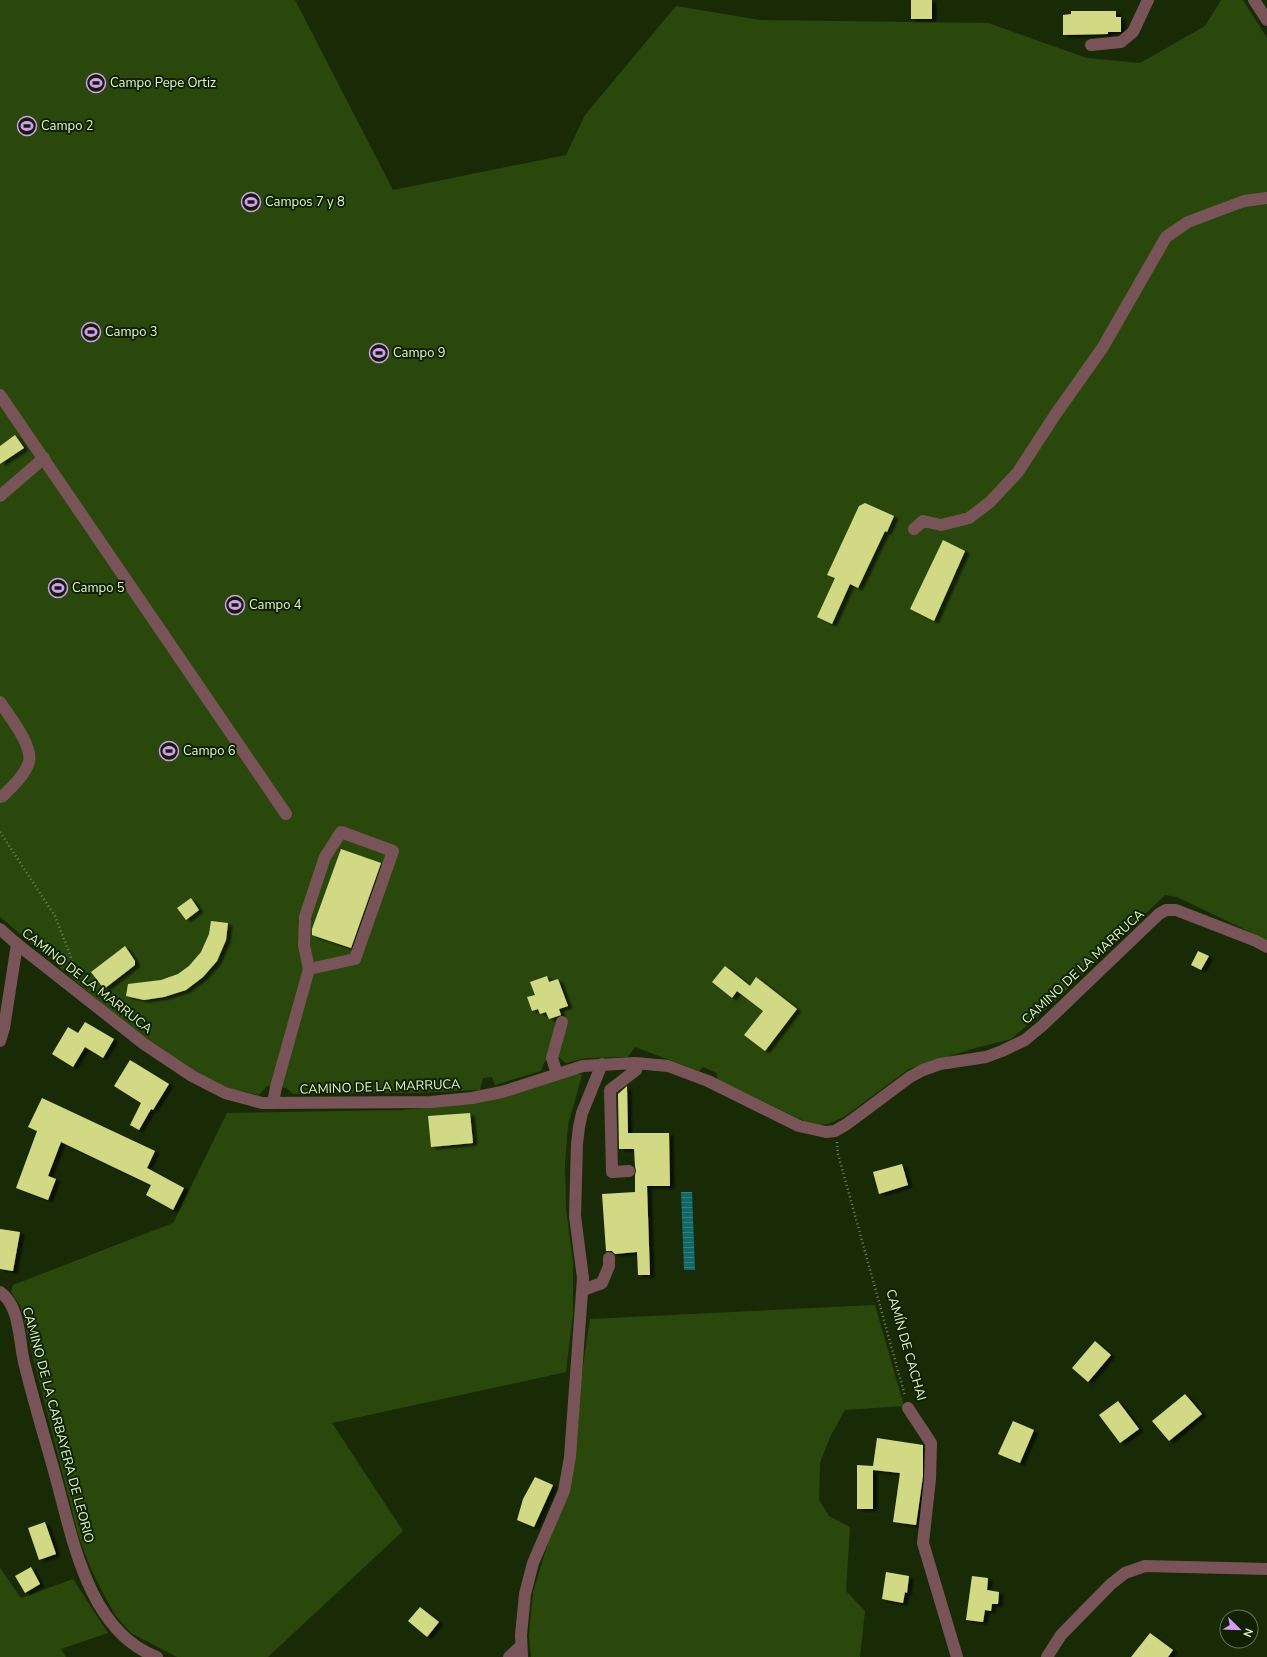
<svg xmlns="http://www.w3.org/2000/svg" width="1267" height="1657" font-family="'Nunito Sans',sans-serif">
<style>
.grass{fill:#2b480c}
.water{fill:url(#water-rules)}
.building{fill:#d2d984;filter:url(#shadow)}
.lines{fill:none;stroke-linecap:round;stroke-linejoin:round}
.path{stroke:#6f835e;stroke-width:2.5;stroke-dasharray:1 3;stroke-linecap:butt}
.minor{stroke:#785458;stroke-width:12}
.labels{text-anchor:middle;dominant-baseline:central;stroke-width:4;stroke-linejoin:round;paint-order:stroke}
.poi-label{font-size:13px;fill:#dff5d0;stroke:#0f2100;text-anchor:start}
.street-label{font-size:13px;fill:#dff5d0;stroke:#0f2100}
</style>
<defs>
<pattern id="water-rules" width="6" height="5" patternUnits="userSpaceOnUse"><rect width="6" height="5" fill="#126866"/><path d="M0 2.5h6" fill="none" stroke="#347e7b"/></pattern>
<filter id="shadow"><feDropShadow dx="4.5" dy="2.5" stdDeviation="1" flood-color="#0009"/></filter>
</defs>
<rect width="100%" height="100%" fill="#192b06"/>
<g class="grass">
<polygon points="0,0 295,0 393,190 566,155 585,115 676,6 760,20 988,23 1087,58 1140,63 1205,26 1221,0 1243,0 1267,38 1267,940 1177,897 1165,895 1051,1005 1011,1039 972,1049 909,1069 844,1117 828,1124 815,1125 804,1121 717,1079 717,1073 703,1067 699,1071 635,1047 628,1057 587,1058 566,1063 557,1056 545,1061 541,1071 495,1085 492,1077 483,1078 480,1090 414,1093 293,1094 286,1088 267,1086 259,1095 225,1088 173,1060 150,1044 0,917"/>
<polygon points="576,1072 582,1075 568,1125 565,1163 566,1209 573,1262 573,1314 566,1372 332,1423 403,1531 268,1657 177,1657 131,1633 115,1615 103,1593 91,1569 79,1538 24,1322 20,1305 11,1292 13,1285 173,1223 227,1113 401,1110 477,1103"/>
<polygon points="875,1305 904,1406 845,1410 830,1437 820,1463 819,1500 829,1516 850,1527 846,1591 865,1611 860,1657 531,1657 529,1636 533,1592 549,1540 559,1512 577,1441 581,1379 590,1319"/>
<polygon points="0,1568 21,1598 73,1579 108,1633 61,1649 66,1657 0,1657"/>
</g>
<polygon class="water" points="681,1192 692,1192 695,1270 684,1270"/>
<g class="building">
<rect x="911" y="0" width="21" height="19"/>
<polygon points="1071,11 1116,11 1116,17 1121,17 1121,32 1108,32 1108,34 1063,35 1063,15 1071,14"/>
<polygon points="15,435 24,448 0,464 0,446"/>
<polygon points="865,503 894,516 887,532 885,531 858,588 850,584 832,624 817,617 835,578 827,575 859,506"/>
<polygon points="943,540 965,551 934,621 910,609"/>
<polygon points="341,849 381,863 351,948 312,935 312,929"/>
<polygon points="191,898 199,910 186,920 177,908"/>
<polygon points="211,921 228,923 226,940 217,961 203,977 186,990 164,997 144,1000 126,996 128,984 161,980 178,974 189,966 201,952 209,934"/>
<polygon points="125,946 135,961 135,965 104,989 91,972"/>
<polygon points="1198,951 1209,956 1201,970 1191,965"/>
<polygon points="725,966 750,986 756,977 797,1009 765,1051 744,1035 763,1011 737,991 732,998 712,982"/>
<polygon points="547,976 549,982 558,979 568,1006 559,1009 561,1015 549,1019 546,1012 540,1014 538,1009 532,1011 527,997 535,995 530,982"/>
<polygon points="85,1022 114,1039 103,1058 85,1047 73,1067 52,1054 68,1027 78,1033"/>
<polygon points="130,1060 169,1084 153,1110 151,1109 139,1130 130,1125 141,1103 114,1086"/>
<polygon points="627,1086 628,1133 669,1133 670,1186 647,1186 650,1275 638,1275 637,1252 615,1254 612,1251 606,1251 602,1194 635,1192 635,1175 636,1171 635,1166 634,1149 619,1149 618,1094"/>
<polygon points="42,1098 155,1151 147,1168 184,1188 173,1210 146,1195 151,1185 61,1142 48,1176 56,1179 48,1200 16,1188 37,1131 28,1127"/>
<polygon points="470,1113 473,1143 431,1147 428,1116"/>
<polygon points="902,1164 908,1185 879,1194 873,1172"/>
<polygon points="0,1229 20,1232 13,1271 0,1269"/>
<polygon points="1095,1341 1111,1355 1088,1382 1072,1368"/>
<polygon points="1185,1394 1202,1414 1169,1441 1152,1421"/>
<polygon points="1118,1401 1139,1429 1120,1443 1099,1415"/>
<polygon points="1013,1421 1034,1430 1020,1463 998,1454"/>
<polygon points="877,1438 923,1445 923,1476 916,1525 893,1522 900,1473 873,1470 873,1509 857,1509 857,1465 873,1466"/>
<polygon points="535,1477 553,1485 534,1527 517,1520 523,1499"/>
<polygon points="45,1522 56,1554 39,1560 28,1528"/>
<polygon points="31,1567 40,1584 25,1593 15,1576"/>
<polygon points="886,1572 909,1576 907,1593 905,1592 903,1603 882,1599"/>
<polygon points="972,1576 988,1578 987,1590 999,1592 998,1604 992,1604 991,1611 985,1610 983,1622 966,1620"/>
<polygon points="420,1607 439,1622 427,1637 408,1621"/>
<polygon points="1150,1633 1173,1650 1168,1657 1131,1657"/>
</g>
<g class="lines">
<g class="path">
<polyline points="0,832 55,916 74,965"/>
<polyline points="837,1142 838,1154 905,1396"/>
</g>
<g class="minor">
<polyline points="1254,0 1267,20"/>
<polyline points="1091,45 1121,42 1133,32 1148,0"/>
<polyline points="0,395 286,814"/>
<polyline points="0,496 44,458"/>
<polyline points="914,529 923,521 941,525 969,518 990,502 1018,472 1055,415 1103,347 1166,237 1188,222 1244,201 1267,198"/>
<path d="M0,702C9,716 33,745 29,762C25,775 13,786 3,796L0,797"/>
<polyline points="0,929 17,944 144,1044 192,1076 225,1093 262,1103 431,1102 472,1098 502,1092 583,1066 635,1063 668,1066 708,1081 799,1126 826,1132 835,1131 847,1124 910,1077 923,1070 940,1064 986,1057 1002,1051 1025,1040 1043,1025 1159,914 1166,910 1176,910 1256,941 1267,947"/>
<polyline points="0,1041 4,1028 17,944"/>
<polyline points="557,1074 552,1058 562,1022"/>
<polyline points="273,1103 276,1087 309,969 355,959 393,851 341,832 325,857 305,917 304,945 309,969"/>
<polyline points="629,1171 612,1172 610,1090 636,1070 635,1063"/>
<polyline points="583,1290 602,1283 609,1266 609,1258"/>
<path d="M0,1292C20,1305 19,1341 24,1362C33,1399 44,1435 54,1471C72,1535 87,1631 157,1657"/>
<polyline points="908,1408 931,1443 930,1479 923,1543 957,1657"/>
<polyline points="509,1657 521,1646"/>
<polyline points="522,1657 521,1635 525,1594 533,1563 564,1491 570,1457 583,1278 575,1216 577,1144 579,1127 582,1113 602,1064"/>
<polyline points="1047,1657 1061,1635 1111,1584 1125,1573 1145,1566 1267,1569"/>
</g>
</g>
<defs>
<g id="stadium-ring" transform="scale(1)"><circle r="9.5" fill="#0f2100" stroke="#d69bf9" stroke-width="1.5"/><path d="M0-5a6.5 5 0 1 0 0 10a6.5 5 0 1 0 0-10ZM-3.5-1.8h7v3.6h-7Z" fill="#d69bf9"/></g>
</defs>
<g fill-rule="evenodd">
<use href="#stadium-ring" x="96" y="83"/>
<use href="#stadium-ring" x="27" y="126"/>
<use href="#stadium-ring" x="251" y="202"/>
<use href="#stadium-ring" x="91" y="332"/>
<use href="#stadium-ring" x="379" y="353"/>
<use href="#stadium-ring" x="58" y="588"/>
<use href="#stadium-ring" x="235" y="605"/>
<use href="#stadium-ring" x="169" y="751"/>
</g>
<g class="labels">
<g class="poi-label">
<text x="110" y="83">Campo Pepe Ortiz</text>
<text x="41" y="126">Campo 2</text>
<text x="265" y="202">Campos 7 y 8</text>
<text x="105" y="332">Campo 3</text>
<text x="393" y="353">Campo 9</text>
<text x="72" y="588">Campo 5</text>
<text x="249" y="605">Campo 4</text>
<text x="183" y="751">Campo 6</text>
</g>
<g class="street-label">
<text transform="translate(1083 967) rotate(-43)">CAMINO DE LA MARRUCA</text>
<text transform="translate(87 981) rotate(38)">CAMINO DE LA MARRUCA</text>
<text transform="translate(380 1087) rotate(-2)">CAMINO DE LA MARRUCA</text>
<text transform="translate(906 1345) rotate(74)">CAMÍN DE CACHAI</text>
<text transform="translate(58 1425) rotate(75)">CAMINO DE LA CARBAYERA DE LEORIO</text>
</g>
</g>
<g transform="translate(1239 1629) rotate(113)"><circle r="19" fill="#0f2100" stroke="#627653"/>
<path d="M0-3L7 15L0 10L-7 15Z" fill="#d69bf9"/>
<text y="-6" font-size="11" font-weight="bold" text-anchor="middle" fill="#dff5d0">N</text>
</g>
</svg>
